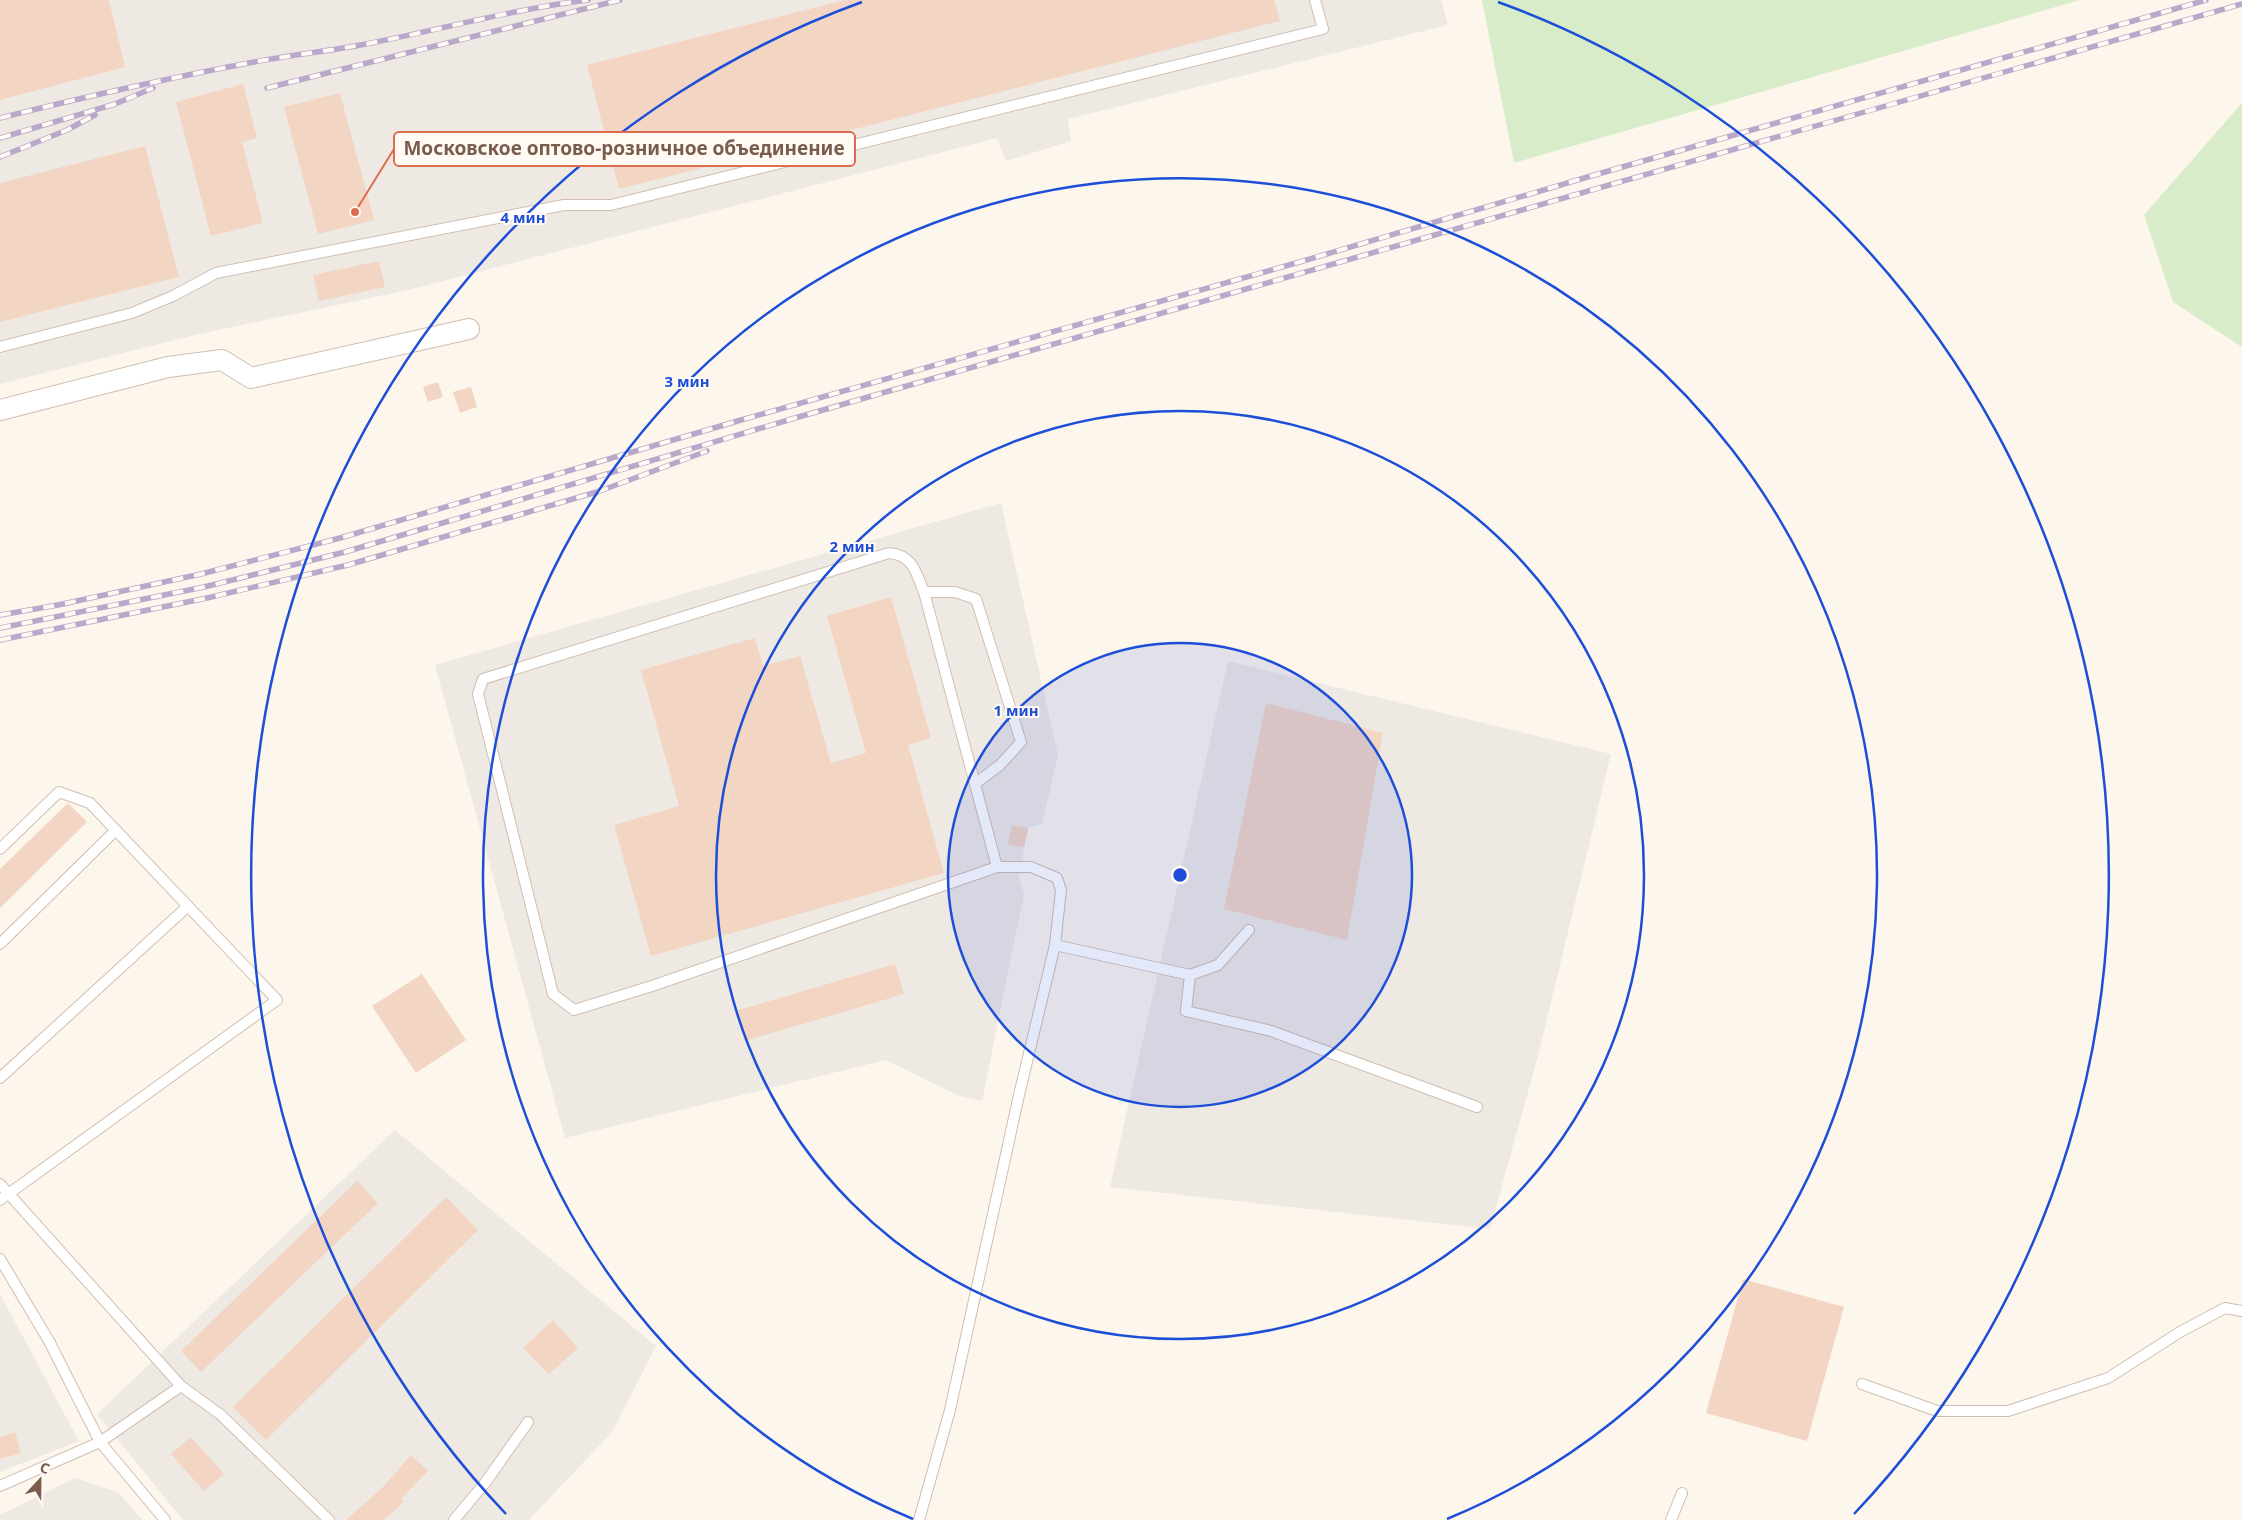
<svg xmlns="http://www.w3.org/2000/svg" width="2242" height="1520" font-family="'Noto Sans',sans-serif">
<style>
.industrial{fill:#efe9e4}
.green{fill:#d8ecc9}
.building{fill:#f3d5c3}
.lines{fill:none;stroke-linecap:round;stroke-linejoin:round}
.lane-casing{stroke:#d1beb0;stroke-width:12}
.street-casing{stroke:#d1beb0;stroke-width:22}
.lane{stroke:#fff;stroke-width:10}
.street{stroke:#fff;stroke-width:20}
.rail-casing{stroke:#b9a8c9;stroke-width:5.5}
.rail{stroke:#fffaf3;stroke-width:4;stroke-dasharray:11;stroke-linecap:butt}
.ring{fill:none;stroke:#1d4ed8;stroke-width:2.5}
.centre{fill:#1d4ed8;stroke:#fffaf3;stroke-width:2.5}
.ring-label{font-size:15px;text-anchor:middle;font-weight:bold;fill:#1d4ed8;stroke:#fffaf3;stroke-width:4;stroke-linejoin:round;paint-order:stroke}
.leader{fill:none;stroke:#dc6d51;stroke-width:2}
.callout-dot{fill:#dc6d51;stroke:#fffaf3;stroke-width:2}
.callout{fill:#fffaf3;stroke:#dc6d51;stroke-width:2}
.callout-label{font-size:19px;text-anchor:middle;font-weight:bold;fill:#7a5c4d}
</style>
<rect width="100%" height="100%" fill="#fdf6ec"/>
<g class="industrial">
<polygon points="0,0 1441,0 1448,25 1068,119 1071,141 1006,161 997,138 408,290 199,334 0,384"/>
<polygon points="1001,503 1058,755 1042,824 1028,828 1019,877 1024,894 982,1101 959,1096 886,1060 565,1138 435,665"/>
<polygon points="1228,661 1611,754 1539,1052 1490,1229 1110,1187"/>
<polygon points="395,1130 656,1346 612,1432 529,1520 183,1520 97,1414"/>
<polygon points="0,1294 79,1441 0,1472"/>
<polygon points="75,1478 118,1492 142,1520 0,1520 0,1515"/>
</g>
<g class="green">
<polygon points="1482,0 2080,0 1514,163"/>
<polygon points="2242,103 2242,347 2173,302 2144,215"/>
</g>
<g class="building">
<polygon points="0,0 109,0 125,67 0,100"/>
<polygon points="845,0 1274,0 1280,21 619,189 587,65"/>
<polygon points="243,84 257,138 242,142 263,223 211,236 176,102"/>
<polygon points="340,93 374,220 318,234 284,107"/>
<polygon points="145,146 179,277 0,322 0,183"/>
<polygon points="379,261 385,287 319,301 313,275"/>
<polygon points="438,382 443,397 428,402 423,387"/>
<polygon points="471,387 477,407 460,413 453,392"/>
<polygon points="891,597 931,738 908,745 944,873 651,956 614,825 679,806 641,670 755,638 763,666 800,656 831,763 866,753 827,616"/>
<polygon points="1266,703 1383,733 1347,940 1224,909"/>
<polygon points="68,803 87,822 0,908 0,869"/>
<polygon points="1012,825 1028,828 1024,847 1008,844"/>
<polygon points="895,964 904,994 745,1041 736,1011"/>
<polygon points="422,974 466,1040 416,1073 372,1006"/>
<polygon points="357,1181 378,1203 201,1372 181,1351"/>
<polygon points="446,1197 478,1230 266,1440 233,1407"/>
<polygon points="1743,1279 1844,1307 1807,1441 1706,1413"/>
<polygon points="553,1320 578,1348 549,1374 523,1348"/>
<polygon points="15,1432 21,1453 0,1459 0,1437"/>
<polygon points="191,1437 224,1474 204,1491 171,1454"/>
<polygon points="411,1455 428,1471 401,1499 404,1502 384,1520 346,1520 384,1486"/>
</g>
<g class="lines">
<g class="lane-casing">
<g id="lane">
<polyline points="0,347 132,313 173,296 216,273 564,205 611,205 1323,29 1315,0"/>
<polyline points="924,592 955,592 976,599 1021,742 1000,765 976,783"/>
<polyline points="0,849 59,792 90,803 277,1000 0,1200"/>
<polyline points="0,944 116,830"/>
<polyline points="1055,945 1190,975 1186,1011 1271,1031 1477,1107"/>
<polyline points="1190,975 1218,965 1249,930"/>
<polyline points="0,1078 188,906"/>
<polyline points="0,1184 181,1386"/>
<polyline points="0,1259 49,1341 100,1442 165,1520"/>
<polyline points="1862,1384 1937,1411 2008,1411 2108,1378 2180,1332 2225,1308 2242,1311"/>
<polyline points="0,1486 100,1442 181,1386 221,1415 329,1520"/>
<polyline points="454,1520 485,1483 528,1422"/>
<path d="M919,1520L950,1410L1019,1095L1055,945L1061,890L1057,878L1031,867H997L652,986L574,1010L553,994L478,694L483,679L889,553C913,555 916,573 924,592L997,867"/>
<polyline points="1671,1520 1682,1493"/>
</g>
</g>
<g class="street-casing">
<polyline id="street" points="0,410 168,367 222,360 251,378 469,329"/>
</g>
<use href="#lane" class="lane"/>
<use href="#street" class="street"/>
<g class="rail-casing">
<g id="rail">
<polyline points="267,88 620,0"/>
<path d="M0,118C84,97 169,78 254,62C291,55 329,51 366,44C440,30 513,9 588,0"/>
<polyline points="0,138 115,104 153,88"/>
<polyline points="0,157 67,130 95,115"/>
<polyline points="0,615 58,605 201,574 340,538 741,420 1303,261 1591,176 2206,0"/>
<polyline points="0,628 204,587 345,552 795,418 2242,4"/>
<polyline points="0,640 207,598 348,565 600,491 707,451"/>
</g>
</g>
<use href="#rail" class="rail"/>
</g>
<circle cx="1180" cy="875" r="232" fill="#1d4ed8" fill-opacity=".12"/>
<g class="ring">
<circle cx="1180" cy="875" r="232"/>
<circle cx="1180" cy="875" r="464"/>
<path d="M913 1519A697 697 0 1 1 1447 1519"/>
<path d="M506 1514A929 929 0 0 1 862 2M1498 2A929 929 0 0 1 1854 1514"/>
</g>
<circle cx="1180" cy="875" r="8" class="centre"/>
<g class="ring-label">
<text x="523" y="223">4 мин</text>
<text x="687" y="387">3 мин</text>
<text x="852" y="552">2 мин</text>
<text x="1016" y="716">1 мин</text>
</g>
<path class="leader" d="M355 212L394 149"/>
<circle class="callout-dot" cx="355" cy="212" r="5"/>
<rect class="callout" x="394" y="132" width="461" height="34" rx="5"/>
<g class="callout-label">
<text x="624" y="155">Московское оптово-розничное объединение</text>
</g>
<g transform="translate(40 1480) rotate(22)" stroke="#fffaf3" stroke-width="4" paint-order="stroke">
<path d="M0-4L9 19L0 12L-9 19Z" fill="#7a5c4d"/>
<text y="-8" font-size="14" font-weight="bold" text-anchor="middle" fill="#7a5c4d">С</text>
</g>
</svg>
